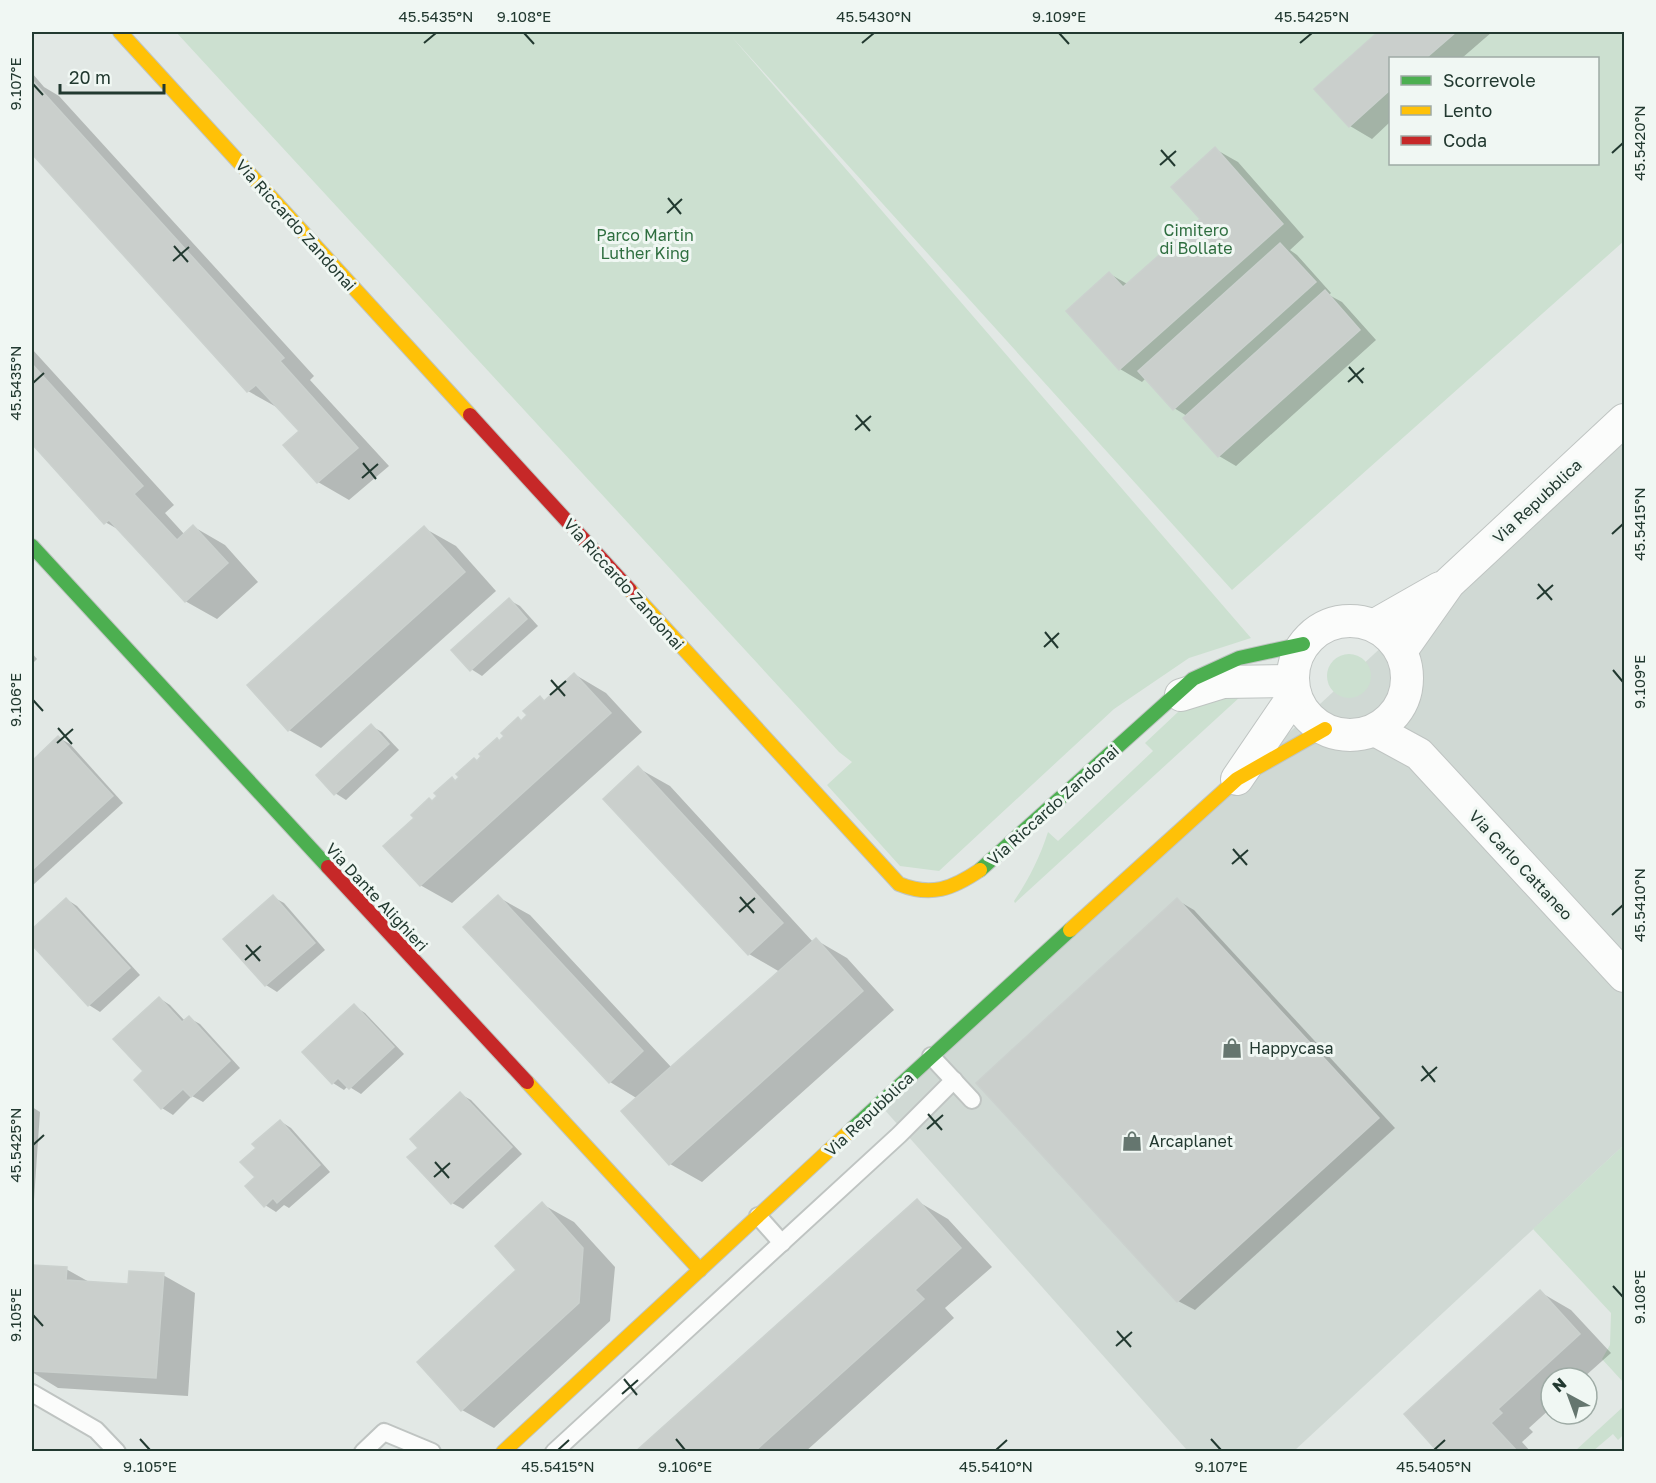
<svg xmlns="http://www.w3.org/2000/svg" width="1656" height="1483" font-family="'Golos Text',sans-serif">
<style>
.built{fill:#d0d9d4}
.green{fill:#cce0d0;fill-rule:evenodd}
.shadow{fill:#0003}
.building{fill:#cacfcc;stroke:#cbd1ce;stroke-width:1.5}
.lines{fill:none;stroke-linecap:round;stroke-linejoin:round}
.lane-casing{stroke:#bfc4c2;stroke-width:20}
.street-casing{stroke:#bfc4c2;stroke-width:34}
.fast-casing{stroke:#bfc5c2;stroke-width:16}
.slow-casing{stroke:#bfc5c2;stroke-width:16}
.jam-casing{stroke:#bfc5c2;stroke-width:16}
.lane{stroke:#fbfcfb;stroke-width:16}
.street{stroke:#fbfcfb;stroke-width:32}
.fast{stroke:#4caf50;stroke-width:14}
.slow{stroke:#ffc107;stroke-width:14}
.jam{stroke:#c62828;stroke-width:14}
.ticks{fill:none;stroke:#223930;stroke-width:2}
.labels{text-anchor:middle;dominant-baseline:central;stroke-width:6;stroke-linejoin:round;paint-order:stroke}
.street-label{font-size:16px;fill:#223930;stroke:#f0f7f3}
.park-label{font-size:16px;fill:#2e6e3f;stroke:#f0f7f3}
.poi-label{font-size:16px;fill:#223930;stroke:#f0f7f3;text-anchor:start}
.neatline{fill:none;stroke:#223930;stroke-width:2}
.ticks-label{font-size:15px;text-anchor:middle;fill:#223930}
</style>
<rect width="100%" height="100%" fill="#e2e8e5"/>
<polygon class="built" points="1624,423 1624,1145 1294,1451 1197,1452 1186,1449 883,1108"/>
<g class="green">
<path d="M176,32H1624V241L1232,590L731,36L1251,638L1189,658L1114,709L939,871L900,866L827,785L852,762L839,752ZM1390,58H1598V164H1390Z"/>
<circle cx="1349" cy="676" r="22"/>
<path d="M1217,696L1240,697L1015,903L1014,901C1029,879 1040,857 1048,832L1058,841L1153,751L1145,743L1178,712Z"/>
<polygon points="1624,1145 1624,1383 1602,1359 1610,1345 1611,1313 1533,1229"/>
<polygon points="1624,1406 1624,1434 1618,1440 1613,1434 1593,1451 1575,1451"/>
</g>
<g class="shadow">
<polygon points="1381,32 1492,32 1462,58 1390,58 1390,122 1372,139 1350,126 1316,89"/>
<polygon points="32,73 44,87 59,96 314,376 310,380 389,466 349,500 318,482 301,431 280,409 248,391 32,152"/>
<polygon points="1215,149 1238,162 1304,237 1290,250 1297,255 1331,293 1329,295 1342,302 1376,340 1236,466 1219,456 1187,416 1174,408 1146,378 1142,382 1120,369 1110,274 1129,285 1202,220"/>
<polygon points="32,349 174,505 165,513 185,535 194,527 225,545 258,582 217,619 185,601 123,532 105,522 32,442"/>
<polygon points="424,528 456,546 496,591 321,748 289,730 249,686"/>
<polygon points="509,600 520,606 538,626 482,676 471,669"/>
<polygon points="32,653 37,659 32,664"/>
<polygon points="574,674 606,693 642,732 452,903 420,885 416,818 430,800 434,802 452,779 456,782 497,740 500,742 518,719 523,721 540,698 545,701"/>
<polygon points="371,726 382,732 399,750 346,800 335,793"/>
<polygon points="59,738 70,744 123,803 33,885 32,763"/>
<polygon points="638,768 670,786 813,942 816,940 847,958 894,1010 702,1182 670,1164 638,1099 610,1082 498,897 530,915 672,1068 780,972 749,954 606,799"/>
<polygon points="273,897 284,903 325,950 277,992 266,985"/>
<polygon points="66,899 77,906 140,975 100,1012 89,1005 32,943 32,931"/>
<polygon points="1177,900 1194,910 1395,1128 1195,1310 1178,1301 978,1083"/>
<polygon points="159,998 170,1005 185,1021 189,1018 200,1024 240,1068 203,1102 192,1096 173,1115 162,1108 136,1080 145,1072"/>
<polygon points="354,1006 365,1013 404,1054 361,1094 348,1086 344,1090 333,1083"/>
<polygon points="460,1094 471,1100 522,1154 463,1209 452,1203 420,1148"/>
<polygon points="32,1107 40,1112 33,1214 32,1214"/>
<polygon points="280,1121 291,1128 330,1172 289,1208 284,1205 276,1212 265,1205 257,1177 258,1148"/>
<polygon points="917,1201 948,1219 992,1267 945,1308 954,1318 805,1452 637,1452"/>
<polygon points="542,1204 574,1222 615,1267 610,1321 494,1428 462,1410 419,1362 518,1270"/>
<polygon points="34,1267 66,1269 91,1283 130,1286 163,1275 195,1293 188,1396 58,1388 32,1372"/>
<polygon points="1540,1292 1571,1310 1611,1353 1583,1378 1551,1378 1551,1408 1529,1428 1533,1432 1522,1442 1531,1452 1440,1452"/>
</g>
<g class="building">
<polygon points="1378,32 1456,32 1426,58 1390,58 1390,90 1349,127 1314,89"/>
<polygon points="32,80 284,358 280,361 358,448 317,483 283,445 299,431 256,385 247,392 32,154"/>
<polygon points="1215,147 1283,224 1119,370 1066,311 1109,272 1123,287 1200,219 1171,187"/>
<polygon points="1280,243 1316,282 1173,410 1138,371"/>
<polygon points="1325,290 1360,330 1218,457 1183,418"/>
<polygon points="32,364 143,486 134,494 177,540 193,525 228,563 185,602 109,520 104,524 32,444"/>
<polygon points="424,526 465,572 288,731 247,685"/>
<polygon points="509,598 527,619 470,671 451,650"/>
<polygon points="574,673 611,713 420,886 383,846 414,818 411,815 429,798 432,801 437,796 434,793 452,777 455,781 459,777 456,774 474,758 477,761 481,756 479,754 497,738 499,741 504,736 501,733 518,717 521,721 527,715 523,711 540,696 544,701"/>
<polygon points="371,724 389,744 334,795 316,775"/>
<polygon points="58,736 113,796 32,870 32,761"/>
<polygon points="638,766 783,923 748,955 603,799"/>
<polygon points="273,895 315,943 265,986 223,939"/>
<polygon points="498,895 643,1051 609,1083 463,927"/>
<polygon points="66,898 130,968 88,1006 32,945 32,929"/>
<polygon points="1177,898 1379,1118 1177,1302 976,1083"/>
<polygon points="816,938 863,991 669,1165 621,1111"/>
<polygon points="159,997 182,1022 189,1016 230,1061 191,1097 183,1089 161,1109 134,1080 143,1071 113,1039"/>
<polygon points="354,1004 394,1047 349,1089 338,1078 332,1084 302,1052"/>
<polygon points="460,1092 512,1147 451,1204 407,1157 418,1148 410,1139"/>
<polygon points="280,1120 320,1165 277,1203 273,1198 264,1207 245,1186 255,1177 240,1162 256,1148 252,1144"/>
<polygon points="917,1199 961,1248 915,1290 924,1299 754,1452 635,1452"/>
<polygon points="542,1202 583,1248 579,1303 461,1411 417,1362 516,1270 495,1246"/>
<polygon points="32,1265 67,1267 66,1280 128,1284 129,1271 164,1273 156,1378 32,1371"/>
<polygon points="1540,1290 1580,1334 1498,1409 1502,1413 1491,1423 1518,1452 1438,1452 1404,1414"/>
</g>
<g class="lines">
<g class="lane-casing">
<g id="lane">
<polyline points="931,1056 972,1100"/>
<polyline points="758,1216 782,1243"/>
<polyline points="32,1393 96,1430 117,1452"/>
<polyline points="363,1452 384,1432 432,1452"/>
<polyline points="554,1452 899,1135 954,1080"/>
</g>
</g>
<g class="street-casing">
<g id="street">
<circle cx="1350" cy="678" r="57"/>
<polyline points="1375,625 1440,588"/>
<polyline points="1401,651 1449,583 1624,420"/>
<polyline points="1181,695 1223,682 1293,681"/>
<polyline points="1375,730 1419,754 1624,976"/>
<polyline points="1237,779 1295,694"/>
</g>
</g>
<g class="fast-casing">
<g id="fast">
<polyline points="32,546 328,867"/>
<polyline points="980,870 1193,679 1239,658 1303,644"/>
<polyline points="852,1129 1070,930"/>
</g>
</g>
<g class="slow-casing">
<g id="slow">
<polyline points="120,32 470,415"/>
<path d="M630,590L899,884C931,897 952,889 980,870"/>
<polyline points="1070,930 1237,779 1325,729"/>
<polyline points="527,1082 700,1270"/>
<polyline points="503,1452 852,1129"/>
</g>
</g>
<g class="jam-casing">
<g id="jam">
<polyline points="470,415 630,590"/>
<polyline points="328,867 527,1082"/>
</g>
</g>
<use href="#lane" class="lane"/>
<use href="#street" class="street"/>
<use href="#fast" class="fast"/>
<use href="#slow" class="slow"/>
<use href="#jam" class="jam"/>
</g>
<path class="ticks" d="M524,33L534,44M1059,33L1069,44M424,43L436,33M862,43L874,33M1300,43L1312,33M33,84L43,95M1161,150L1175,166M1612,153L1623,143M1160,165L1176,151M668,198L681,214M667,213L682,199M174,246L188,262M173,261L189,247M1349,367L1363,383M1348,382L1364,368M33,383L44,373M856,415L870,431M855,430L871,416M363,463L376,479M362,478L378,464M1612,534L1623,524M1538,584L1552,600M1537,599L1553,585M1045,632L1058,648M1044,647L1059,633M1613,670L1623,682M551,680L565,696M550,695L566,681M33,700L43,711M58,728L72,744M57,743L73,729M1233,849L1247,865M1232,864L1248,850M740,897L754,913M739,912L755,898M1612,915L1623,905M246,945L260,961M245,960L261,946M1422,1066L1435,1082M1421,1081L1437,1067M928,1114L942,1130M927,1129L943,1115M33,1145L44,1135M435,1162L449,1178M434,1177L450,1163M1613,1286L1623,1297M33,1315L43,1326M1117,1331L1131,1347M1116,1346L1132,1332M624,1379L637,1395M622,1394L638,1380M140,1439L150,1450M676,1439L685,1450M1211,1439L1221,1450M558,1450L569,1440M996,1450L1007,1440M1434,1450L1445,1440"/>
<defs>
<g id="shop-bare" transform="scale(1.62)"><path d="M-5-2.5h2.3a2.7 3.5 0 0 1 5.4 0H5L5.5 6h-11ZM-1.5-2.5h3a1.5 2.3 0 0 0-3 0Z" fill="#65766f" stroke="#f0f7f3" stroke-width="2.5" paint-order="stroke"/></g>
</defs>
<g fill-rule="evenodd">
<use href="#shop-bare" x="1232" y="1048"/>
<use href="#shop-bare" x="1132" y="1141"/>
</g>
<g class="labels">
<g class="street-label">
<text transform="translate(296 225) rotate(48)">Via Riccardo Zandonai</text>
<text transform="translate(1537 501) rotate(-43)">Via Repubblica</text>
<text transform="translate(624 584) rotate(48)">Via Riccardo Zandonai</text>
<text transform="translate(1053 805) rotate(-42)">Via Riccardo Zandonai</text>
<text transform="translate(1521 865) rotate(47)">Via Carlo Cattaneo</text>
<text transform="translate(377 897) rotate(47)">Via Dante Alighieri</text>
<text transform="translate(869 1114) rotate(-43)">Via Repubblica</text>
</g>
<g class="park-label">
<text x="1196" y="230">Cimitero<tspan x="1196" dy="18">di Bollate</tspan></text>
<text x="645" y="235">Parco Martin<tspan x="645" dy="18">Luther King</tspan></text>
</g>
<g class="poi-label">
<text x="1249" y="1048">Happycasa</text>
<text x="1149" y="1141">Arcaplanet</text>
</g>
</g>
<rect width="1656" height="1483" fill="none" stroke="#f0f7f3" stroke-width="66"/>
<rect x="1389" y="57" width="210" height="108" fill="#f0f7f3" stroke="#9eaba5" stroke-width="1.5"/>
<rect x="1401" y="76" width="30" height="9" fill="#4caf50" stroke="#9eaba5" stroke-width="1.5"/>
<text x="1443" y="87" font-size="18" fill="#223930">Scorrevole</text>
<rect x="1401" y="106" width="30" height="9" fill="#ffc107" stroke="#9eaba5" stroke-width="1.5"/>
<text x="1443" y="117" font-size="18" fill="#223930">Lento</text>
<rect x="1401" y="136" width="30" height="9" fill="#c62828" stroke="#9eaba5" stroke-width="1.5"/>
<text x="1443" y="147" font-size="18" fill="#223930">Coda</text>
<g transform="translate(1569 1396) rotate(319)"><circle r="28" fill="#f0f7f3" stroke="#9eaba5" stroke-width="1.5"/>
<path d="M0-4.5L10 22L0 15L-10 22Z" fill="#65766f"/>
<text y="-9" font-size="16" font-weight="bold" text-anchor="middle" fill="#223930">N</text>
</g>
<path d="M60 84v9h104v-9" fill="none" stroke="#223930" stroke-width="3"/>
<text x="69" y="84" font-size="18" fill="#223930" stroke="#f0f7f3" stroke-width="4.5" paint-order="stroke">20 m</text>
<rect x="33" y="33" width="1590" height="1417" class="neatline"/>
<g class="ticks-label">
<text x="436" y="22">45.5435°N</text>
<text x="524" y="22">9.108°E</text>
<text x="874" y="22">45.5430°N</text>
<text x="1059" y="22">9.109°E</text>
<text x="1312" y="22">45.5425°N</text>
<text transform="translate(16 84) rotate(-90)" y="5">9.107°E</text>
<text transform="translate(1640 143) rotate(-90)" y="5">45.5420°N</text>
<text transform="translate(16 383) rotate(-90)" y="5">45.5435°N</text>
<text transform="translate(1640 524) rotate(-90)" y="5">45.5415°N</text>
<text transform="translate(1640 682) rotate(-90)" y="5">9.109°E</text>
<text transform="translate(16 700) rotate(-90)" y="5">9.106°E</text>
<text transform="translate(1640 905) rotate(-90)" y="5">45.5410°N</text>
<text transform="translate(16 1145) rotate(-90)" y="5">45.5425°N</text>
<text transform="translate(1640 1297) rotate(-90)" y="5">9.108°E</text>
<text transform="translate(16 1315) rotate(-90)" y="5">9.105°E</text>
<text x="150" y="1472">9.105°E</text>
<text x="558" y="1472">45.5415°N</text>
<text x="685" y="1472">9.106°E</text>
<text x="996" y="1472">45.5410°N</text>
<text x="1221" y="1472">9.107°E</text>
<text x="1434" y="1472">45.5405°N</text>
</g>
</svg>
